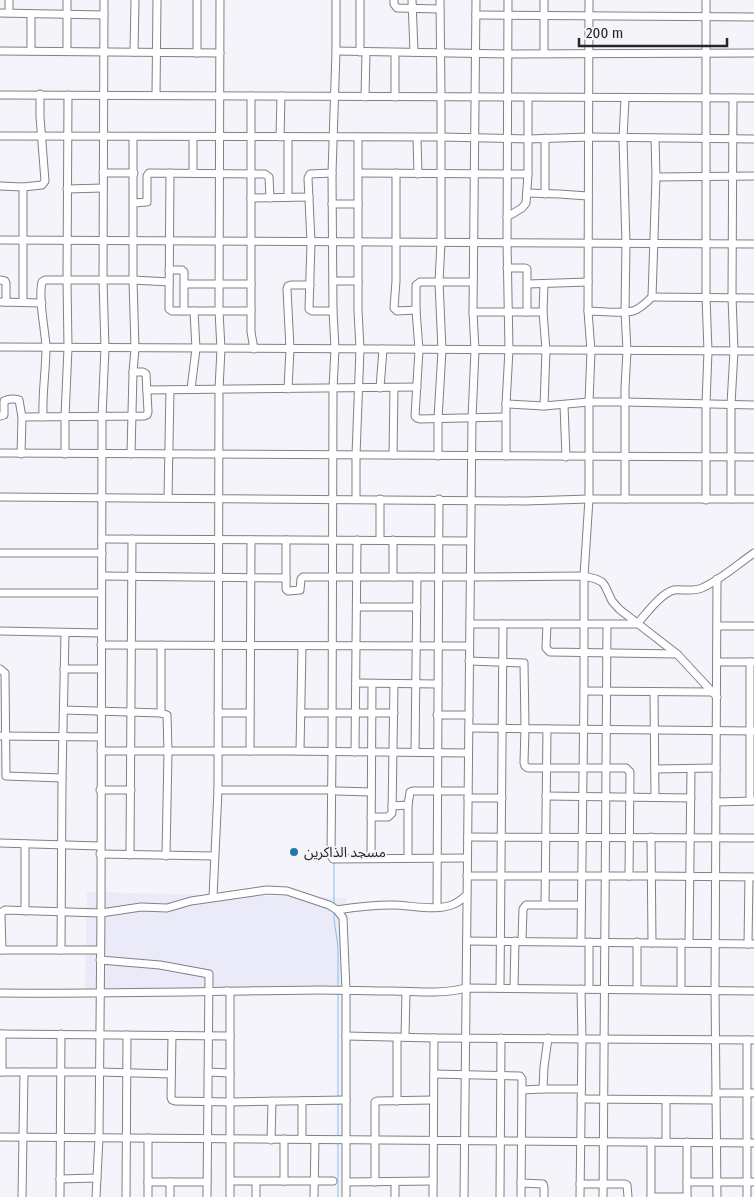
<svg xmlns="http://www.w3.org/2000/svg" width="754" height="1197" font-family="'Fira Sans Condensed','Noto Sans Arabic',sans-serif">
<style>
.built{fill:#eaeaf8}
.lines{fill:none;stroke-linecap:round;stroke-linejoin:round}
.stream{stroke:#85c0f2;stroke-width:1}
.minor-casing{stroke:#808086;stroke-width:9}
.minor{stroke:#fff;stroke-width:7}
.poi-dot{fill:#207aa8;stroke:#f4f4fa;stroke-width:2}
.labels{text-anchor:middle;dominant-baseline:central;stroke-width:4;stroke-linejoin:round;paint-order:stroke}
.poi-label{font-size:14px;fill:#262629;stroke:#f4f4fa;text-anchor:start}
</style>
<rect width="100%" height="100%" fill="#f4f4fa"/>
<polygon class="built" points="87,892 346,898 344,995 85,989"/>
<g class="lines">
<g class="stream">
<polyline points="334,863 334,904"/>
<polyline points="334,911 334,919 338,947 338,986"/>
<polyline points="338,1096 338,993"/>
<polyline points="338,1136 338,1103"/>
<polyline points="338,1197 338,1143"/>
</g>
<g class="minor-casing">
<g id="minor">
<polyline points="9,0 9,13"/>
<polyline points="67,0 67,51"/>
<polyline points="336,0 336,51 332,173 333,311 335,349 333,388 332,751 331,856 333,859 467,858"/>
<polyline points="394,0 394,4 397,8 440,9"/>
<polyline points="412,0 414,52"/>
<polyline points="544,0 544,53"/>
<polyline points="706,0 706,297 708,351 706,404 706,500"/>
<polyline points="0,13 104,15"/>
<polyline points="31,14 31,51"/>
<polyline points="476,15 754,17"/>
<polyline points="0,51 220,53"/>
<polyline points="336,51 508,54 754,53"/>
<polyline points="134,52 135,0"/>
<polyline points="360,52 360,0"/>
<polyline points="197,53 197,0"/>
<polyline points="395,53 395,97"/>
<polyline points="0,95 754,98"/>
<polyline points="156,95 157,0"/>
<polyline points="251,96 251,332 254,349"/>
<polyline points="365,97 366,52"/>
<polyline points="625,98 623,139 626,244 625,312 627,351 625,388 625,499"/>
<polyline points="0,136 441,137 529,139 589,137 754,139"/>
<polyline points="280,137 281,96"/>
<polyline points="417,138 418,174"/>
<polyline points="103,173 134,173"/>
<polyline points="170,173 169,309 172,311 251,311"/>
<polyline points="193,173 193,137"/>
<polyline points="332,173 310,174 308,178 311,242 309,309 312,311 333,311"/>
<polyline points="359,173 528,174"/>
<polyline points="396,173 396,281 394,308 397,311 416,310"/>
<polyline points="656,177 754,176"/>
<polyline points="0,186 23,187 42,185 45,181 40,117 40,94"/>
<polyline points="67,189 103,188"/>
<polyline points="527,193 559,194 588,196"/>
<polyline points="545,194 545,138"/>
<polyline points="288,197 288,137"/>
<polyline points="251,198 309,197"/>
<polyline points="134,203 147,202 147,176 149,173 265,174 269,177 270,198"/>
<polyline points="332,204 358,204"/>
<polyline points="507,217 522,208 526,203 528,174 528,98"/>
<polyline points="0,240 754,244"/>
<polyline points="507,268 525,268 527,269 527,312"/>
<polyline points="169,270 182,270 184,272 184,311"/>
<polyline points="0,280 5,281 6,283 6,302"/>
<polyline points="333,281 358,281"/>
<polyline points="473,282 420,282 416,285 416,310 419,350 415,416 417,418 420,419 505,417"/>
<polyline points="185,284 251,284"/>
<polyline points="528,284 588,282"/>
<polyline points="652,297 754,298"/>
<polyline points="0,302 42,303"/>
<polyline points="23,302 23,187"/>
<path d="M588,311C601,311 620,314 633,311C640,309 647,302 652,297L656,177L655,138"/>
<polyline points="473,312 543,312"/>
<polyline points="0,347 754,351"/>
<polyline points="380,388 383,349"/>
<polyline points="191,389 196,349 194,311"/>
<polyline points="288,389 290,349 287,289 288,286 291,285 310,285"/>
<polyline points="147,390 417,387"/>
<polyline points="506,404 544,406 589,402 625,402 754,405"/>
<polyline points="564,405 566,457"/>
<polyline points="544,406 546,350 543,312 544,284"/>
<path d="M0,416L4,415V401C8,399 16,398 19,400L22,417L21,454"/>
<polyline points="22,417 144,416 147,415 148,412 146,374 143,372 133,372"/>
<path d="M43,417C42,393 46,370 46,347C45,328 38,299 42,282L45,280H133L169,282"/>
<polyline points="0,453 754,457"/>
<polyline points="65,454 65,417 68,348 67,280 68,95"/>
<polyline points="131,454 133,372 135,349 133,280 133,137"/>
<polyline points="393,455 394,388"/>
<polyline points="438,456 438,419 442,350 439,282 441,242 441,97 440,0"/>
<polyline points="506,456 506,404 509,350 507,243 508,0"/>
<polyline points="0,497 525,501 589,499 754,499"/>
<polyline points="168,498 170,390"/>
<polyline points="356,499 356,455 360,349 358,311 358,137"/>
<polyline points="380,499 380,540"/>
<polyline points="731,499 731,404 734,351 732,297 733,98"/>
<polyline points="102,539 470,541"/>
<polyline points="286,540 286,589 288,591 300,590 301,579 303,577 470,577 584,576 596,579 602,582 605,586 612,601 619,609 677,654 717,697"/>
<polyline points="0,553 102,553"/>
<polyline points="102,576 286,578"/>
<polyline points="393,577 393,540"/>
<polyline points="0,593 101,593"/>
<polyline points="357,607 417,607"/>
<path d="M470,624H637C646,614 661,593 674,590C683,589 693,592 702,588C720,580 737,565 754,553"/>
<polyline points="547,624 546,648 550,652 677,654"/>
<polyline points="718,626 754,626"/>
<polyline points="0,631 101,633"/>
<polyline points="101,645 469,646"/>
<polyline points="469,661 524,663 525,728 524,763 525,766 528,768 626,768 630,772 629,876"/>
<polyline points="717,662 754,662"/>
<polyline points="750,662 750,801"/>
<polyline points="0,669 5,673 6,776 62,778"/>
<polyline points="64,669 101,669"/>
<polyline points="356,683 438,684"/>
<polyline points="584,691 713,692"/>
<polyline points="654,692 655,797"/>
<polyline points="64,710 161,713 167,715 168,752 166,856"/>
<polyline points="161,713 161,645"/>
<polyline points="218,713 250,713"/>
<polyline points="301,713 394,713"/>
<polyline points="437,715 469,715"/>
<polyline points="469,728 754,731"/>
<polyline points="0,736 101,737"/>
<polyline points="101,751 288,751 468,753"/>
<polyline points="250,751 251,540"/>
<polyline points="300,751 302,646"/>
<polyline points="355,752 357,540"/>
<polyline points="415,752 417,577"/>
<polyline points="655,769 716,768"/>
<polyline points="100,790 131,790"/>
<polyline points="218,790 331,790"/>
<polyline points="337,791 371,792"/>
<polyline points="546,796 691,798"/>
<polyline points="468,798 502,798"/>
<polyline points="716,802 754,801"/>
<polyline points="392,806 408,805"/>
<polyline points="371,817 388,817 392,813 394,684"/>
<polyline points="468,837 754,838"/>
<polyline points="651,837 652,943"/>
<polyline points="0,843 100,846"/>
<polyline points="100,854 214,856"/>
<polyline points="130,855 132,539"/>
<polyline points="371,858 372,684"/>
<polyline points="408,858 408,805 410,792 413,791 468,791"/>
<polyline points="467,876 651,876 754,877"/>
<polyline points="213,897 218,790 219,389 221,349 219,311 220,0"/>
<polyline points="545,905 547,729"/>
<polyline points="437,907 439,499"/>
<path d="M337,910C356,907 374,905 392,905C411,905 437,912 454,904C459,902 463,898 467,895"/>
<polyline points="25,911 25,844"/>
<polyline points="467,941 754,944"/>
<polyline points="522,941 523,909 526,905 581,905"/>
<polyline points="581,942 584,691 584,576 589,499 589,402 591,351 588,311 589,0"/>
<polyline points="637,942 637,989"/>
<polyline points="689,943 691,769"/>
<polyline points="748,944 749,877"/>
<polyline points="0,950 100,950"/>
<polyline points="2,950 1,915 2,912 5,910 101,913 141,907 167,908 191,901 267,890 287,891 329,905 337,910 343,918 346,990 346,1197"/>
<polyline points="61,950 62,778 65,633"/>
<polyline points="100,960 160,965 209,974 207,1197"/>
<polyline points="500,988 503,624"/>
<polyline points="514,988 515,941"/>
<polyline points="589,989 589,942"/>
<polyline points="681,990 681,943"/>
<polyline points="227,991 230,994 230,1197"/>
<path d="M0,993C106,994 212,991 319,990C344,990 369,991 394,991C418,992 443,994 466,988L754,991"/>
<polyline points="0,1034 230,1036"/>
<polyline points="172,1035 171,1097 172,1100 175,1101 231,1102 346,1100"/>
<polyline points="346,1036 434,1038 754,1040"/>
<polyline points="397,1037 397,1101"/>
<polyline points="405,1037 406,992"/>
<polyline points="548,1038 544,1067 543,1089 581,1089"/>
<polyline points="747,1040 747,1197"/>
<polyline points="0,1072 100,1072 171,1074"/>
<polyline points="2,1072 2,1034"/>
<polyline points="208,1072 230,1073"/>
<polyline points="434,1074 520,1076 522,1079 521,1197"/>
<polyline points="522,1090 543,1089"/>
<polyline points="716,1093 754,1093"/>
<polyline points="581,1099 716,1100"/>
<polyline points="302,1101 302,1139"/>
<polyline points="0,1137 754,1143"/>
<polyline points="148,1138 148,1197"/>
<polyline points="271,1140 272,1101"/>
<polyline points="651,1142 651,1197"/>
<polyline points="666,1142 666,1100"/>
<polyline points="60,1179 97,1178"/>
<polyline points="231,1181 333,1181"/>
<polyline points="284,1181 284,1139"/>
<polyline points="148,1182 207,1182"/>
<polyline points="256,1182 256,1197"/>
<polyline points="347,1182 433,1181"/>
<polyline points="375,1182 375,1102 377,1101 433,1100"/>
<polyline points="395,1182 395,1197"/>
<polyline points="687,1182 754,1182"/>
<polyline points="521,1183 543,1184 544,1187 544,1197"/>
<polyline points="580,1184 625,1184 627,1185 628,1197"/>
<polyline points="22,1197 24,1072"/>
<polyline points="60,1197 61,1034"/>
<polyline points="96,1197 99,1138 101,913 102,416 105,348 103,280 104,0"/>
<polyline points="126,1197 127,1035"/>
<polyline points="170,1197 170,1182"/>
<polyline points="314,1197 315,1140"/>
<polyline points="433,1197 434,1038"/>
<polyline points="464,1197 472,418 475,350 473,312 476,0"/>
<polyline points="500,1197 501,1038"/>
<polyline points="580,1197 582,1039 581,989"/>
<polyline points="603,1197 607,625"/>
<polyline points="651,1197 687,1197"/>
<polyline points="687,1197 687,1142"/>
<polyline points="717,1197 715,990 717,579"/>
</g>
</g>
<use href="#minor" class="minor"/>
</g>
<circle class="poi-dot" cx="294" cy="852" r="5"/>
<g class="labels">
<g class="poi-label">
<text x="304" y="852">مسجد الذاكرين</text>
</g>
</g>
<path d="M579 38v8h148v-8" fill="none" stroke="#262629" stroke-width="2.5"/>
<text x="586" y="38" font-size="15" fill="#262629" stroke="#f4f4fa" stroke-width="4" paint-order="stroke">200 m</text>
</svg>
